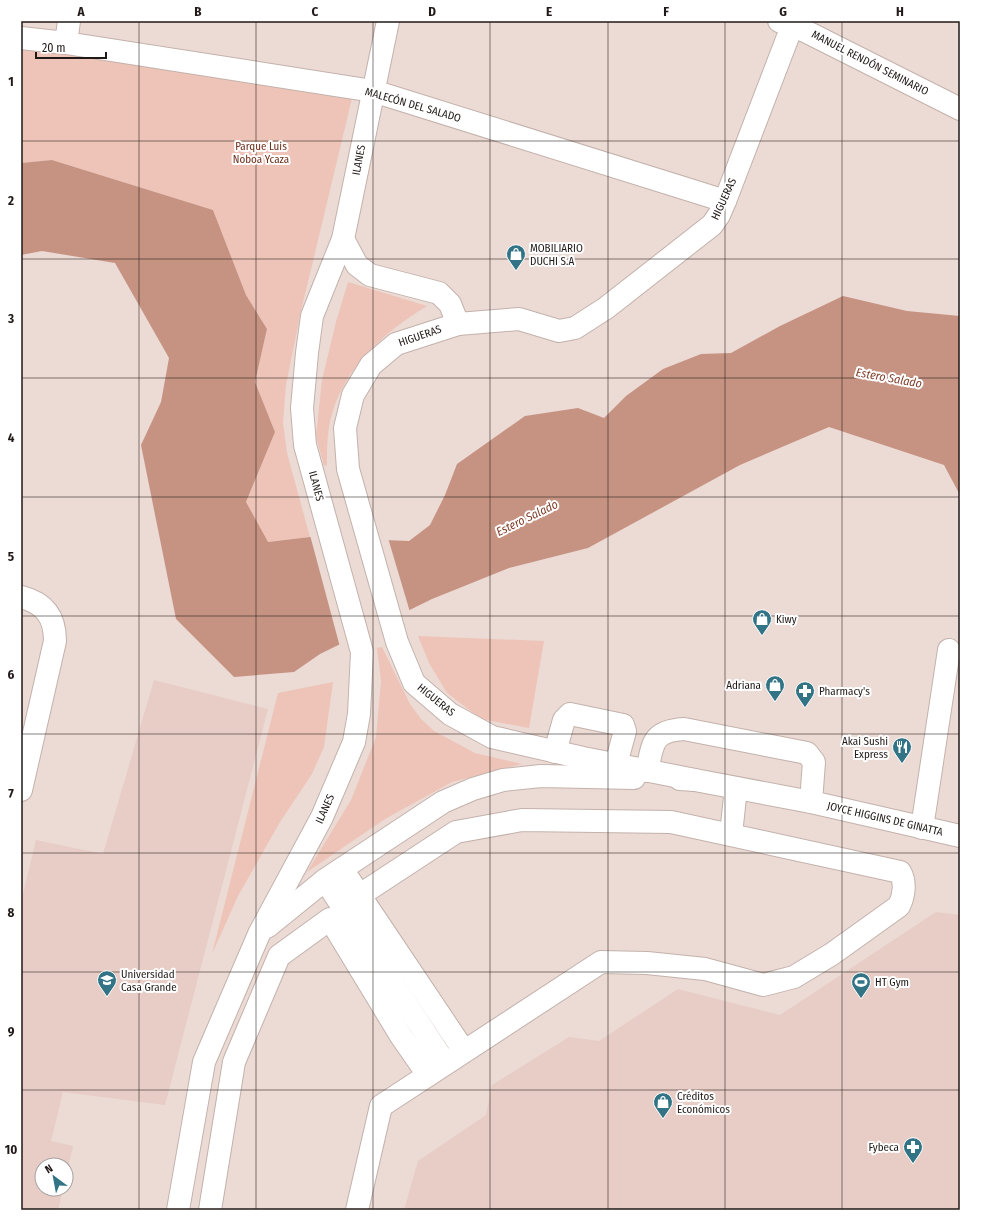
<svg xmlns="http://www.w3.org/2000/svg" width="981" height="1231" font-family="'Fira Sans Condensed',sans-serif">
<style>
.built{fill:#e7cdc5}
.green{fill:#edc4b7}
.water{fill:#c69383}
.pier{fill:#ecdad4}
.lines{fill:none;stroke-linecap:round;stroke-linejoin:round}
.minor-casing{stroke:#c3b2ac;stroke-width:24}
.minor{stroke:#fff;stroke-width:22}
.grid{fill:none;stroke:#201917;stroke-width:1;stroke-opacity:0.55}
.labels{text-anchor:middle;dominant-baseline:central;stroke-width:4;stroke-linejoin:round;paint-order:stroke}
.street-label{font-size:11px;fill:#201917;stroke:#fff}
.park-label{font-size:11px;fill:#6e2f1b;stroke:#fff}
.poi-label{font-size:11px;fill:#201917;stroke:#fff;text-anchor:start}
.water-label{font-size:12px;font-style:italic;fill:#83422d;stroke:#fff}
.neatline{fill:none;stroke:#201917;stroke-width:1.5}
.grid-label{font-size:13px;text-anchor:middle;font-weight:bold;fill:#201917}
</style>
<rect width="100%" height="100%" fill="#ecdad4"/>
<g class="built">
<polygon points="154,680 268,709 165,1105 63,1092 51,1141 73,1146 66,1176 66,1165 42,1165 42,1189 63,1189 58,1210 21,1210 21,902 36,840 103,854"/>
<polygon points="936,912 960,915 960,1210 404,1210 418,1161 486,1115 492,1085 569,1037 599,1041 678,989 780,1015"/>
</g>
<g class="green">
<polygon points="21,42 354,90 301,311 286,385 283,423 287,453 310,537 267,542 246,502 275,432 255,382 267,329 246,295 213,210 52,160 21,163"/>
<path d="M348,282L427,306C386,331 346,365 332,414C327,430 327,448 327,465L324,466L316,436L322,380L336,322Z"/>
<polygon points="418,636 544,641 529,728 481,719 447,693 429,663"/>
<polygon points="382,647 410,704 421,719 434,731 475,753 522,764 452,782 385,819 307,872 351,800 376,737 381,681 377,648"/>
<polygon points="333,682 324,747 312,774 280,822 238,896 212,954 278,693"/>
</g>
<polygon class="water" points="52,160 213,210 246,295 267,329 255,382 275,432 246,502 268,542 310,537 409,541 430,525 445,495 457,464 525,416 578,408 604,418 626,396 663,369 701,354 731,353 780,326 843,296 907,311 960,316 960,495 944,465 829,427 740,465 588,548 509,568 432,599 320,654 294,672 234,677 176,619 141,445 161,402 169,358 115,263 42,251 21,255 21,163"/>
<polygon class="pier" points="310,535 388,538 410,612 340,647"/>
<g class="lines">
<g class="minor-casing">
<g id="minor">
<polyline points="779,21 805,31 960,109"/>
<polyline points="21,38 66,43 373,91 725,201"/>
<polyline points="66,43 69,21"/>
<polyline points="343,239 357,265 370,275 439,293 450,304 458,324"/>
<path d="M21,597C45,603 55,617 55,641L21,790"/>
<polyline points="555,752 564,720 570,714 623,725 625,731 616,764"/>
<path d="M647,771C653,743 652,731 684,729L807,753L814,762L811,802"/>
<polyline points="680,779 695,780 811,802 960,836"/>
<polyline points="695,780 583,758 492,737 450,714 414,683 397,642 348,469 345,428 353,395 371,365 396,344 458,324 519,319 559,331 575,328 606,308 712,225 719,215 725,201 794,21"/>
<polyline points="922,828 949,650"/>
<polyline points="731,834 736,788"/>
<polyline points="342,869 464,1051"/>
<polyline points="325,880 445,1063"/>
<polyline points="267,927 325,880 443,802 473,789 503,780 541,776 634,778"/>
<polyline points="178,1210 204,1062 259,934 322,817 354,742 359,714 362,652 305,445 302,408 307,353 312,316 343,239 388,21"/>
<polyline points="210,1210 234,1062 279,956 330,919 401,1036 428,1075"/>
<path d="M357,1210L381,1106L601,962L647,963L705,969L763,985L794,977L832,954L899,906C904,896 906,882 900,872L671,822L522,820L456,832L360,895"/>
</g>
</g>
<use href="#minor" class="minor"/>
</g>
<path class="grid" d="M139,21V1210M256,21V1210M373,21V1210M490,21V1210M608,21V1210M725,21V1210M842,21V1210M21,141H960M21,259H960M21,378H960M21,497H960M21,616H960M21,734H960M21,853H960M21,972H960M21,1090H960"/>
<defs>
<g id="shop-pin" transform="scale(1)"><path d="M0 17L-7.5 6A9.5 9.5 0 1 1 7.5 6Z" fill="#327486" stroke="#fff"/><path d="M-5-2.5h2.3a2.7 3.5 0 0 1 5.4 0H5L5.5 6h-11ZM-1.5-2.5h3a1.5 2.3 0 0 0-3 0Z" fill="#fff"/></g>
<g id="pharmacy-pin" transform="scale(1)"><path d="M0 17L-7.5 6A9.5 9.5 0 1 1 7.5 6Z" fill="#327486" stroke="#fff"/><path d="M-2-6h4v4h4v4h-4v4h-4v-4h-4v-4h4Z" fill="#fff"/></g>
<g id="restaurant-pin" transform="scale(1)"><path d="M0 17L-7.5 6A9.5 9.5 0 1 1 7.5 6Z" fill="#327486" stroke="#fff"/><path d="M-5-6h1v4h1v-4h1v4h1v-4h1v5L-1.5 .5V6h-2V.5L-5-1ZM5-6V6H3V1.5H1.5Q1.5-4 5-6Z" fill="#fff"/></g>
<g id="university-pin" transform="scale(1)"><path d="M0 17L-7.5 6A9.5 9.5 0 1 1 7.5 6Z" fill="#327486" stroke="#fff"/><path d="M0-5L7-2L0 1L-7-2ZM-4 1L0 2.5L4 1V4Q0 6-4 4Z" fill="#fff"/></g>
<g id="stadium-pin" transform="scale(1)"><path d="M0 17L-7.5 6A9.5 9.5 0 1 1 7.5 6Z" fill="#327486" stroke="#fff"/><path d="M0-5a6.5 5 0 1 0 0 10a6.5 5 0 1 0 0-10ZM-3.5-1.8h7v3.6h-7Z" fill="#fff"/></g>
</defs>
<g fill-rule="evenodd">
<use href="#shop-pin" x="516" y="254"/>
<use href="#shop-pin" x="762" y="619"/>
<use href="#shop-pin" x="775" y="685"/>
<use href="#pharmacy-pin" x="805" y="691"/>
<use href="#restaurant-pin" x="902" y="747"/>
<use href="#university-pin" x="107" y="980"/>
<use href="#stadium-pin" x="861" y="982"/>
<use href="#shop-pin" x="663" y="1102"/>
<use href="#pharmacy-pin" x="913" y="1147"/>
</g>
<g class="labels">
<g class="street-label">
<text transform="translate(870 63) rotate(27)">MANUEL RENDÓN SEMINARIO</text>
<text transform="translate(413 105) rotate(16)">MALECÓN DEL SALADO</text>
<text transform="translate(359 160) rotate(-79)">ILANES</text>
<text transform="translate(724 199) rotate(-65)">HIGUERAS</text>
<text transform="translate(420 336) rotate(-19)">HIGUERAS</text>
<text transform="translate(316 486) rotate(75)">ILANES</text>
<text transform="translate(436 700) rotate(39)">HIGUERAS</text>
<text transform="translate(325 809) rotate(-66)">ILANES</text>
<text transform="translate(885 819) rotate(13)">JOYCE HIGGINS DE GINATTA</text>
</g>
<g class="park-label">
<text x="261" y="146">Parque Luis<tspan x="261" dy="13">Noboa Ycaza</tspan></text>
</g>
<g class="poi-label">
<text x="530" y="248">MOBILIARIO<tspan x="530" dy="13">DUCHI S.A</tspan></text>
<text x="776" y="619">Kiwy</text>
<text x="761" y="685" text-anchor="end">Adriana</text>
<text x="819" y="691">Pharmacy's</text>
<text x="888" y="741" text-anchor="end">Akai Sushi<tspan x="888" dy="13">Express</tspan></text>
<text x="121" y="974">Universidad<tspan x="121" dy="13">Casa Grande</tspan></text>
<text x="875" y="982">HT Gym</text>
<text x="677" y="1096">Créditos<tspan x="677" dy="13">Económicos</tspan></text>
<text x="899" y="1147" text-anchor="end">Fybeca</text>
</g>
<g class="water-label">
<text transform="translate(889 378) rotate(10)">Estero Salado</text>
<text transform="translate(527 518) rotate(-26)">Estero Salado</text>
</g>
</g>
<rect width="981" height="1231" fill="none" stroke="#ffffff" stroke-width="44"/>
<g transform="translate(54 1177) rotate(328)"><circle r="19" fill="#ffffff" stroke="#a6a3a2"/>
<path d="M0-3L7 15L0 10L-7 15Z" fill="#327486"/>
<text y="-6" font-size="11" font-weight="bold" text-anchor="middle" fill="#201917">N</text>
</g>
<path d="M36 52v6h70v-6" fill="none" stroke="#201917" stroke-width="2"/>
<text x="42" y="52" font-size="12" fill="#201917" stroke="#ffffff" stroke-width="3" paint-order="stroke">20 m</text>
<rect x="22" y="22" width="937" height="1187" class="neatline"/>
<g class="grid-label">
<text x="81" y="16">A</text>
<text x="198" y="16">B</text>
<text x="315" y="16">C</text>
<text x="432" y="16">D</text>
<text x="549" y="16">E</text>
<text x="666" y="16">F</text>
<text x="783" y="16">G</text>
<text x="900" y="16">H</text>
<text x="11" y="86">1</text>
<text x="11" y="205">2</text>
<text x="11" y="323">3</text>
<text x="11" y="442">4</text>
<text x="11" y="561">5</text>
<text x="11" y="679">6</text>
<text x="11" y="798">7</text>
<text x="11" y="917">8</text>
<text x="11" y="1036">9</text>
<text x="11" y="1154">10</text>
</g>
</svg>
